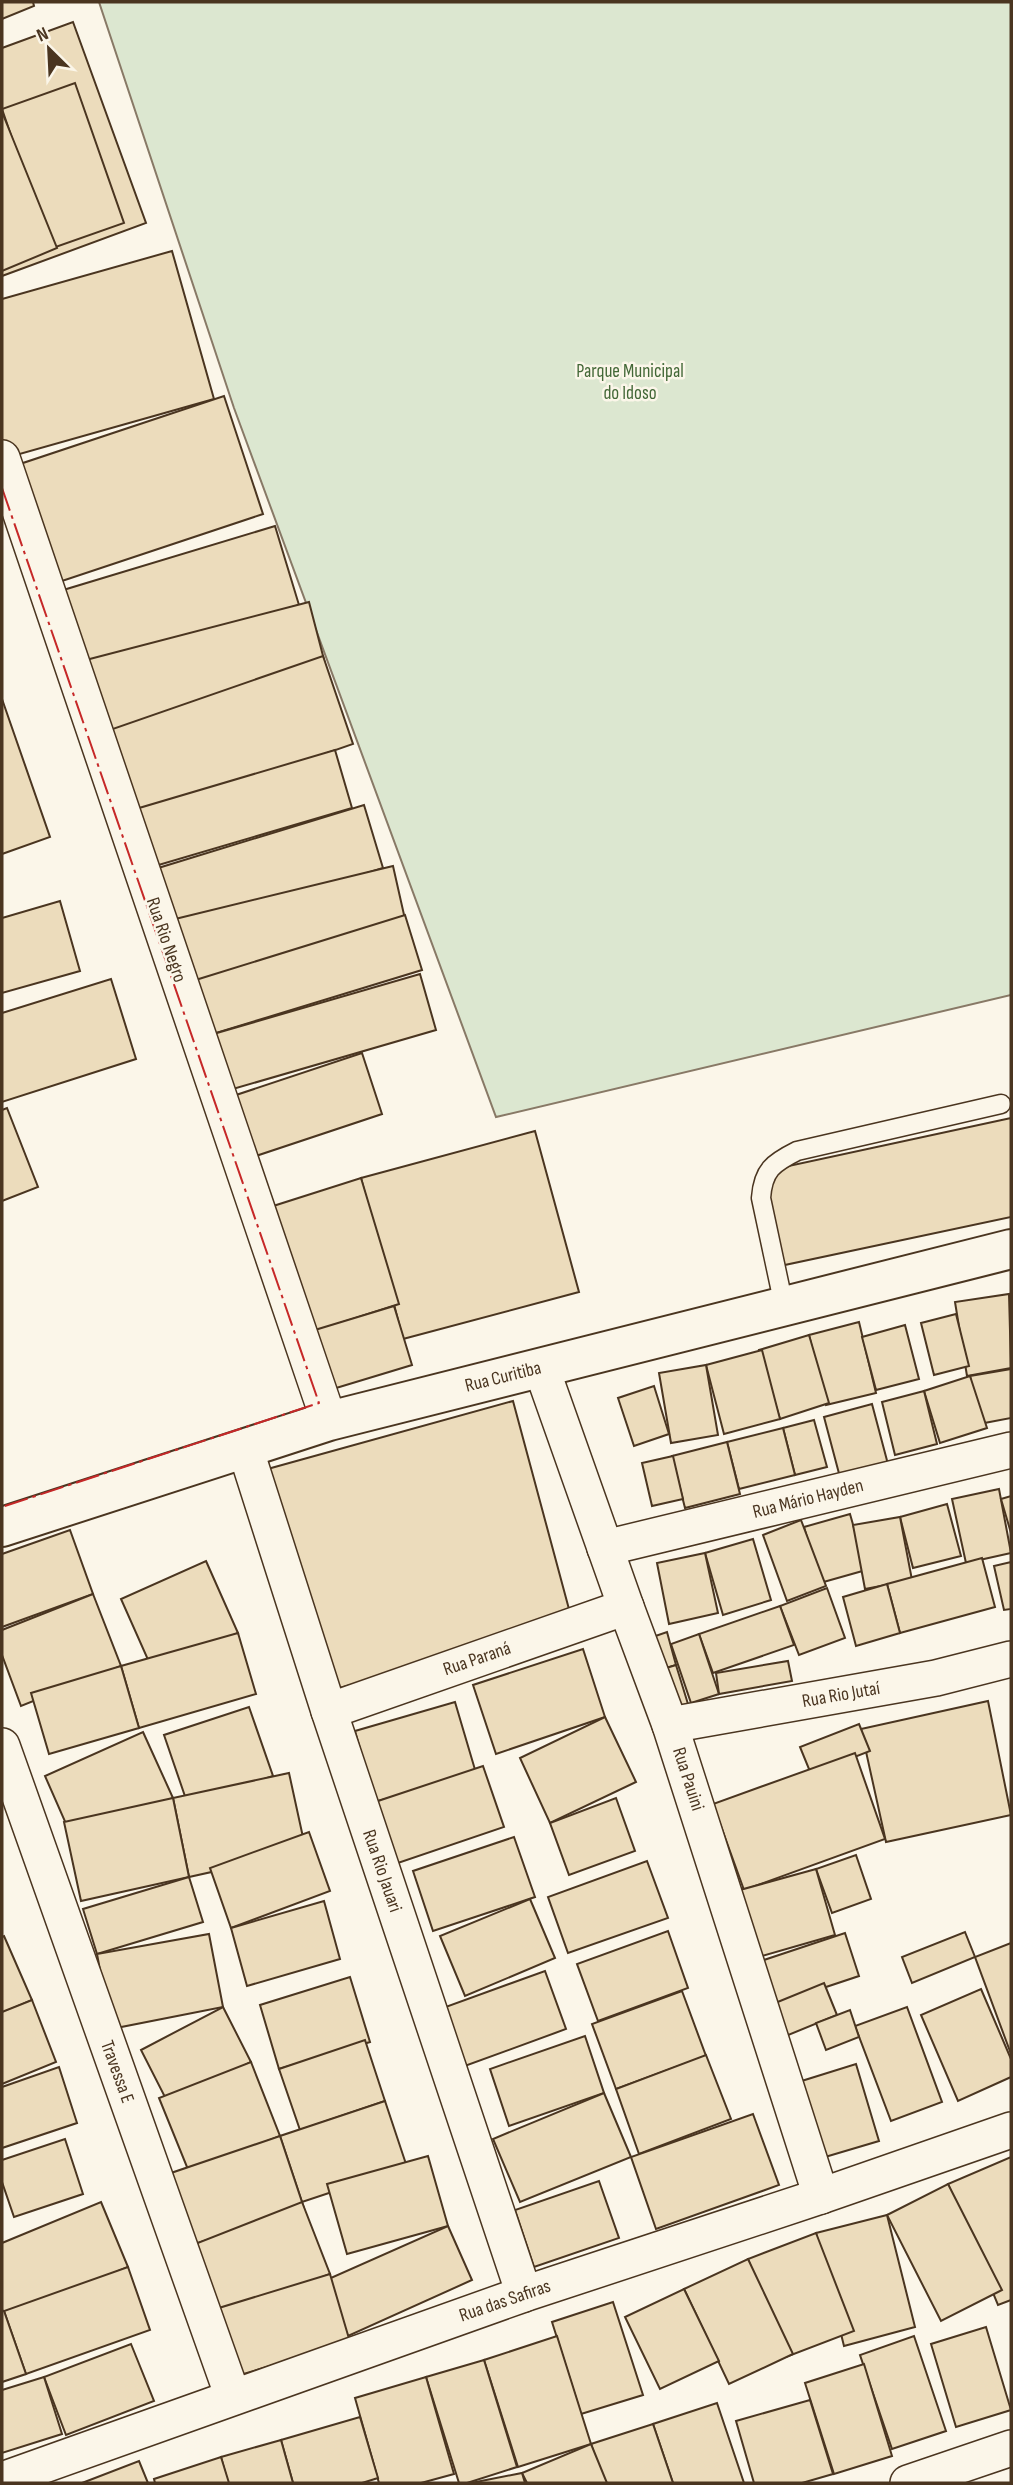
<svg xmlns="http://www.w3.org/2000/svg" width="1013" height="2485" font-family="'Sofia Sans Condensed',sans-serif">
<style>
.green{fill:#dce7d0;stroke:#887966;stroke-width:2}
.building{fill:#ecdcbc;stroke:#4a3520;stroke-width:2}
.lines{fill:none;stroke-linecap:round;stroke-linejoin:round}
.lane-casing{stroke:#4a3520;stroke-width:21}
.street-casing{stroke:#4a3520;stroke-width:38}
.secondary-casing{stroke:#4a3520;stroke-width:42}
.lane{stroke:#fbf6e9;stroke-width:18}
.street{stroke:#fbf6e9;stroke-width:35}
.secondary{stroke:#fbf6e9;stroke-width:38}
.power{stroke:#c62828;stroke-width:2;stroke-dasharray:24 5 3.5 5;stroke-linecap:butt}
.labels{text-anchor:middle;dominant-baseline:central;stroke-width:5;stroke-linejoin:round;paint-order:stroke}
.park-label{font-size:19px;fill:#436837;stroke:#fbf6e9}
.street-label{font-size:19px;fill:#4a3520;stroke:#fbf6e9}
</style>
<rect width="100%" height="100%" fill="#fbf6e9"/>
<polygon class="green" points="99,2 1011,2 1011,995 496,1117 234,408"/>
<g class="building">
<polygon points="2,2 33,2 34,6 2,19"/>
<polygon points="73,22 146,223 2,276 2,48"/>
<polygon points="75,83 124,223 50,249 2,109"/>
<polygon points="2,112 57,248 2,271"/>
<polygon points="172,251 214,399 2,459 2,299"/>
<polygon points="224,396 263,514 59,582 20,464"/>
<polygon points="275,526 299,605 84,669 60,591"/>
<polygon points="309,602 328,675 101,733 82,661"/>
<polygon points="323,656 353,744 131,821 101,733"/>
<polygon points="2,699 50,837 2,854"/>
<polygon points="335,750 352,808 145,869 129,811"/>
<polygon points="364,805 383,868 175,932 155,869"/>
<polygon points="393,866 407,928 186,983 171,920"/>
<polygon points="60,901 80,971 2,993 2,918"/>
<polygon points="405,915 422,970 203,1037 186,983"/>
<polygon points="420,974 436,1030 219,1093 203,1037"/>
<polygon points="111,979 136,1059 2,1102 2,1013"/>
<polygon points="362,1053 382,1114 238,1162 218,1101"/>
<polygon points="7,1108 38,1187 2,1201 2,1110"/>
<polygon points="1011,1118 1011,1217 780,1266 761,1172"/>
<polygon points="535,1131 579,1292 403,1339 361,1178"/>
<polygon points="361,1178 399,1304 306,1334 267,1208"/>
<polygon points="1009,1294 1011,1368 967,1376 955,1302"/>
<polygon points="394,1306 412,1365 323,1392 305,1333"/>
<polygon points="956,1314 969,1366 934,1375 921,1323"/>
<polygon points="859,1322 876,1393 826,1405 809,1335"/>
<polygon points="905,1325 919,1379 876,1390 862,1337"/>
<polygon points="809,1335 829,1403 780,1419 759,1350"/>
<polygon points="762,1350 780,1419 724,1434 706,1365"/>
<polygon points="706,1365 718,1435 671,1443 659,1373"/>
<polygon points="1011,1369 1011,1418 979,1424 970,1376"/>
<polygon points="970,1376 987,1428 940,1443 924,1391"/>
<polygon points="654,1386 669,1434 634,1446 618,1398"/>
<polygon points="924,1391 937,1444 895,1455 882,1402"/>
<polygon points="513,1401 573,1624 325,1692 264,1470"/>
<polygon points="872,1404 889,1468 841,1481 824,1417"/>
<polygon points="814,1420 827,1467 795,1475 783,1428"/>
<polygon points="783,1428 795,1475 739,1489 727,1442"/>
<polygon points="727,1442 740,1494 685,1508 672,1456"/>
<polygon points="673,1456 683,1499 652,1506 642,1463"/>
<polygon points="999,1489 1011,1553 966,1563 952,1499"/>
<polygon points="1011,1496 1011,1533 1001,1499"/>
<polygon points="947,1504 961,1556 913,1568 900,1517"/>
<polygon points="850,1514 866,1570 820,1583 804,1527"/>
<polygon points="900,1517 912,1580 865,1589 853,1525"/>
<polygon points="801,1520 826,1586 787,1601 763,1535"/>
<polygon points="70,1530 93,1594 2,1627 2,1554"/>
<polygon points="753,1539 771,1600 723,1615 705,1553"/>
<polygon points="705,1553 718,1613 669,1624 657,1563"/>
<polygon points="982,1558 995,1607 900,1633 887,1584"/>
<polygon points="206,1561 238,1633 153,1671 121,1599"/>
<polygon points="1011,1562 1011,1609 1004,1610 994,1566"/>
<polygon points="887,1584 900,1633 856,1646 843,1597"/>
<polygon points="827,1588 845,1638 799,1655 780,1606"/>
<polygon points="93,1594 121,1666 21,1706 2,1655 2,1630"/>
<polygon points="780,1606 794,1645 713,1673 699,1634"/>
<polygon points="667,1632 676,1665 650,1673 641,1641"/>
<polygon points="238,1633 256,1694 139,1728 121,1666"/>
<polygon points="699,1634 719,1694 691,1703 671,1644"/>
<polygon points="583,1649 605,1717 496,1754 473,1685"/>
<polygon points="788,1661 792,1681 719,1694 716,1673"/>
<polygon points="676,1665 688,1704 662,1712 650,1673"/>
<polygon points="121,1666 139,1728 49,1754 31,1693"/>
<polygon points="988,1701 1011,1815 886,1842 861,1729"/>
<polygon points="455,1702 476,1773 375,1802 355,1731"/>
<polygon points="249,1707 273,1776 188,1805 164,1735"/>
<polygon points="605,1717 636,1782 550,1823 520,1758"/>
<polygon points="859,1724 870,1751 811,1774 800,1747"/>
<polygon points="143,1732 173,1798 74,1842 45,1776"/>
<polygon points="855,1753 885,1839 744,1890 713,1804"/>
<polygon points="483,1766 504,1827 395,1864 375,1802"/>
<polygon points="289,1773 306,1851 189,1877 173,1798"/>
<polygon points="173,1798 189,1877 81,1901 64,1822"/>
<polygon points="616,1798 635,1851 569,1875 550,1823"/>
<polygon points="309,1832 330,1891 231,1928 210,1868"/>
<polygon points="514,1837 535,1897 433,1931 413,1871"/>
<polygon points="856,1855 871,1899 832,1913 816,1869"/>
<polygon points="647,1861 668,1918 568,1953 548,1897"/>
<polygon points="816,1869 835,1935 748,1960 729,1893"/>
<polygon points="189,1877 203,1922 97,1954 83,1909"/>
<polygon points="530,1899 555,1958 465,1996 440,1936"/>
<polygon points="324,1901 340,1959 247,1986 231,1928"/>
<polygon points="668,1931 688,1988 598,2021 577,1964"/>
<polygon points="965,1932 975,1957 912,1983 902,1957"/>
<polygon points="845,1933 859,1976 763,2008 749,1965"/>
<polygon points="209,1934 223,2007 111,2029 97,1954"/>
<polygon points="4,1936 32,2000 2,2013 2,1937"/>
<polygon points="1011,1943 1011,2054 975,1957"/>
<polygon points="545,1971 566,2029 462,2067 440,2009"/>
<polygon points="350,1977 370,2042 279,2069 260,2005"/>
<polygon points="824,1983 837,2015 776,2040 763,2008"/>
<polygon points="981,1989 1011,2059 1011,2077 958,2101 921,2015"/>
<polygon points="682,1991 706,2056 616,2089 592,2024"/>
<polygon points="32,2000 56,2062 2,2084 2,2012"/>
<polygon points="223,2007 251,2062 169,2105 141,2050"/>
<polygon points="907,2007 942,2102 891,2121 855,2026"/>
<polygon points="850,2010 859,2037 826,2050 816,2023"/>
<polygon points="585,2036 604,2093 509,2126 490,2069"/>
<polygon points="365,2040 385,2101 300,2130 279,2069"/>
<polygon points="706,2055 731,2119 639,2154 616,2089"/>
<polygon points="251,2062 280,2136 189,2172 159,2098"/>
<polygon points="856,2064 879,2141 815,2160 792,2084"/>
<polygon points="59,2067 77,2123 2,2148 2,2087"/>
<polygon points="604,2093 631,2157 520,2202 493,2139"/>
<polygon points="385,2101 407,2167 302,2202 280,2136"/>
<polygon points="753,2114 779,2185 656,2229 631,2157"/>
<polygon points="280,2136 304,2208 195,2244 171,2173"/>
<polygon points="65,2139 83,2194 14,2217 2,2182 2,2160"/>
<polygon points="428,2156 448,2226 347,2254 327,2184"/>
<polygon points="1011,2157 1011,2300 998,2305 948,2184"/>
<polygon points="599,2181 619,2238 534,2267 515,2210"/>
<polygon points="948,2184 1002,2290 941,2321 887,2215"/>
<polygon points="101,2202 128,2267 5,2318 2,2309 2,2243"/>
<polygon points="302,2202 330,2274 223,2316 195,2244"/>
<polygon points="887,2215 915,2327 844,2346 816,2233"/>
<polygon points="448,2226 472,2280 348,2336 324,2281"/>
<polygon points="816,2233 854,2331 786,2357 748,2259"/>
<polygon points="748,2259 793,2354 729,2384 684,2289"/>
<polygon points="128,2267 150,2330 26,2374 4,2311"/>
<polygon points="330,2274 350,2342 230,2378 209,2311"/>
<polygon points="684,2289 719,2361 660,2389 625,2317"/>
<polygon points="613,2302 643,2395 581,2414 552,2322"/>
<polygon points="2,2311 4,2311 26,2374 2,2382"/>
<polygon points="986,2327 1011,2410 956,2427 931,2344"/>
<polygon points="557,2336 591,2444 518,2467 484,2360"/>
<polygon points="914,2336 946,2431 892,2449 860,2355"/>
<polygon points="131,2344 154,2401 66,2435 44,2377"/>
<polygon points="484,2360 517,2467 467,2483 459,2483 426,2377"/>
<polygon points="864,2364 892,2456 834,2474 805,2383"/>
<polygon points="44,2377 62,2434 2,2453 2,2390"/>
<polygon points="426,2377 454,2474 421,2483 379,2483 355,2398"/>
<polygon points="810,2400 833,2474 802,2483 754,2483 736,2421"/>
<polygon points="717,2403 744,2483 673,2483 653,2424"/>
<polygon points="360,2417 378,2478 362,2483 293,2483 281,2440"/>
<polygon points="653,2424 673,2483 604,2483 591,2444"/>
<polygon points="281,2440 293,2483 228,2483 221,2457"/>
<polygon points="591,2444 607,2483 527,2483 522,2473"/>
<polygon points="221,2457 229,2483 155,2483 154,2479"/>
<polygon points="139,2461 148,2483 82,2483"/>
<polygon points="522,2473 525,2483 471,2483"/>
</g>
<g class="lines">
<g class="lane-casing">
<path id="lane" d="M784,1306L761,1198C763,1170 773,1163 797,1151L1001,1104"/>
</g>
<g class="street-casing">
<g id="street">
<polyline points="2,458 329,1421"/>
<polyline points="541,1367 626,1607 670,1725 821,2196"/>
<polyline points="245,1448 329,1711 524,2294"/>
<polyline points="605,1548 1011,1450"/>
<polyline points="329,1711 626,1607"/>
<polyline points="670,1725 936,1678 1011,1659"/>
<polyline points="2,1746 233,2397"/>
<polyline points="2,2480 524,2294 821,2196 1011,2130"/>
<polyline points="908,2483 1011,2448"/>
</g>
</g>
<g class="secondary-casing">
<polyline id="secondary" points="2,1527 329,1421 1011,1249"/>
</g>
<use href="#lane" class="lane"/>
<use href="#street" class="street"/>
<use href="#secondary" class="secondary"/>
<polyline class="power" points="2,488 319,1403 2,1507"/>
</g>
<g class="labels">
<g class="park-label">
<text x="630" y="371">Parque Municipal<tspan x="630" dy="22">do Idoso</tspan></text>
</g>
<g class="street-label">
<text transform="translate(166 940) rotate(71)">Rua Rio Negro</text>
<text transform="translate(503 1377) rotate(-14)">Rua Curitiba</text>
<text transform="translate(808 1499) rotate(-14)">Rua Mário Hayden</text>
<text transform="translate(477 1659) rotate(-19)">Rua Paraná</text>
<text transform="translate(841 1695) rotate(-10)">Rua Rio Jutaí</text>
<text transform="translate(688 1779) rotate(72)">Rua Pauini</text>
<text transform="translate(382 1871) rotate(71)">Rua Rio Jauari</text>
<text transform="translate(117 2072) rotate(70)">Travessa E</text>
<text transform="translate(505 2301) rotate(-19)">Rua das Safiras</text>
</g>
</g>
<rect width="1013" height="2485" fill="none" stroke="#4a3520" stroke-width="7"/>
<g transform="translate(49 49) rotate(336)" stroke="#fbf6e9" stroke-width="5" paint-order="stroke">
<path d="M0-5L12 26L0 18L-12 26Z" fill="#4a3520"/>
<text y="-10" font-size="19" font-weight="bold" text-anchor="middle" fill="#4a3520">N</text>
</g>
</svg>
